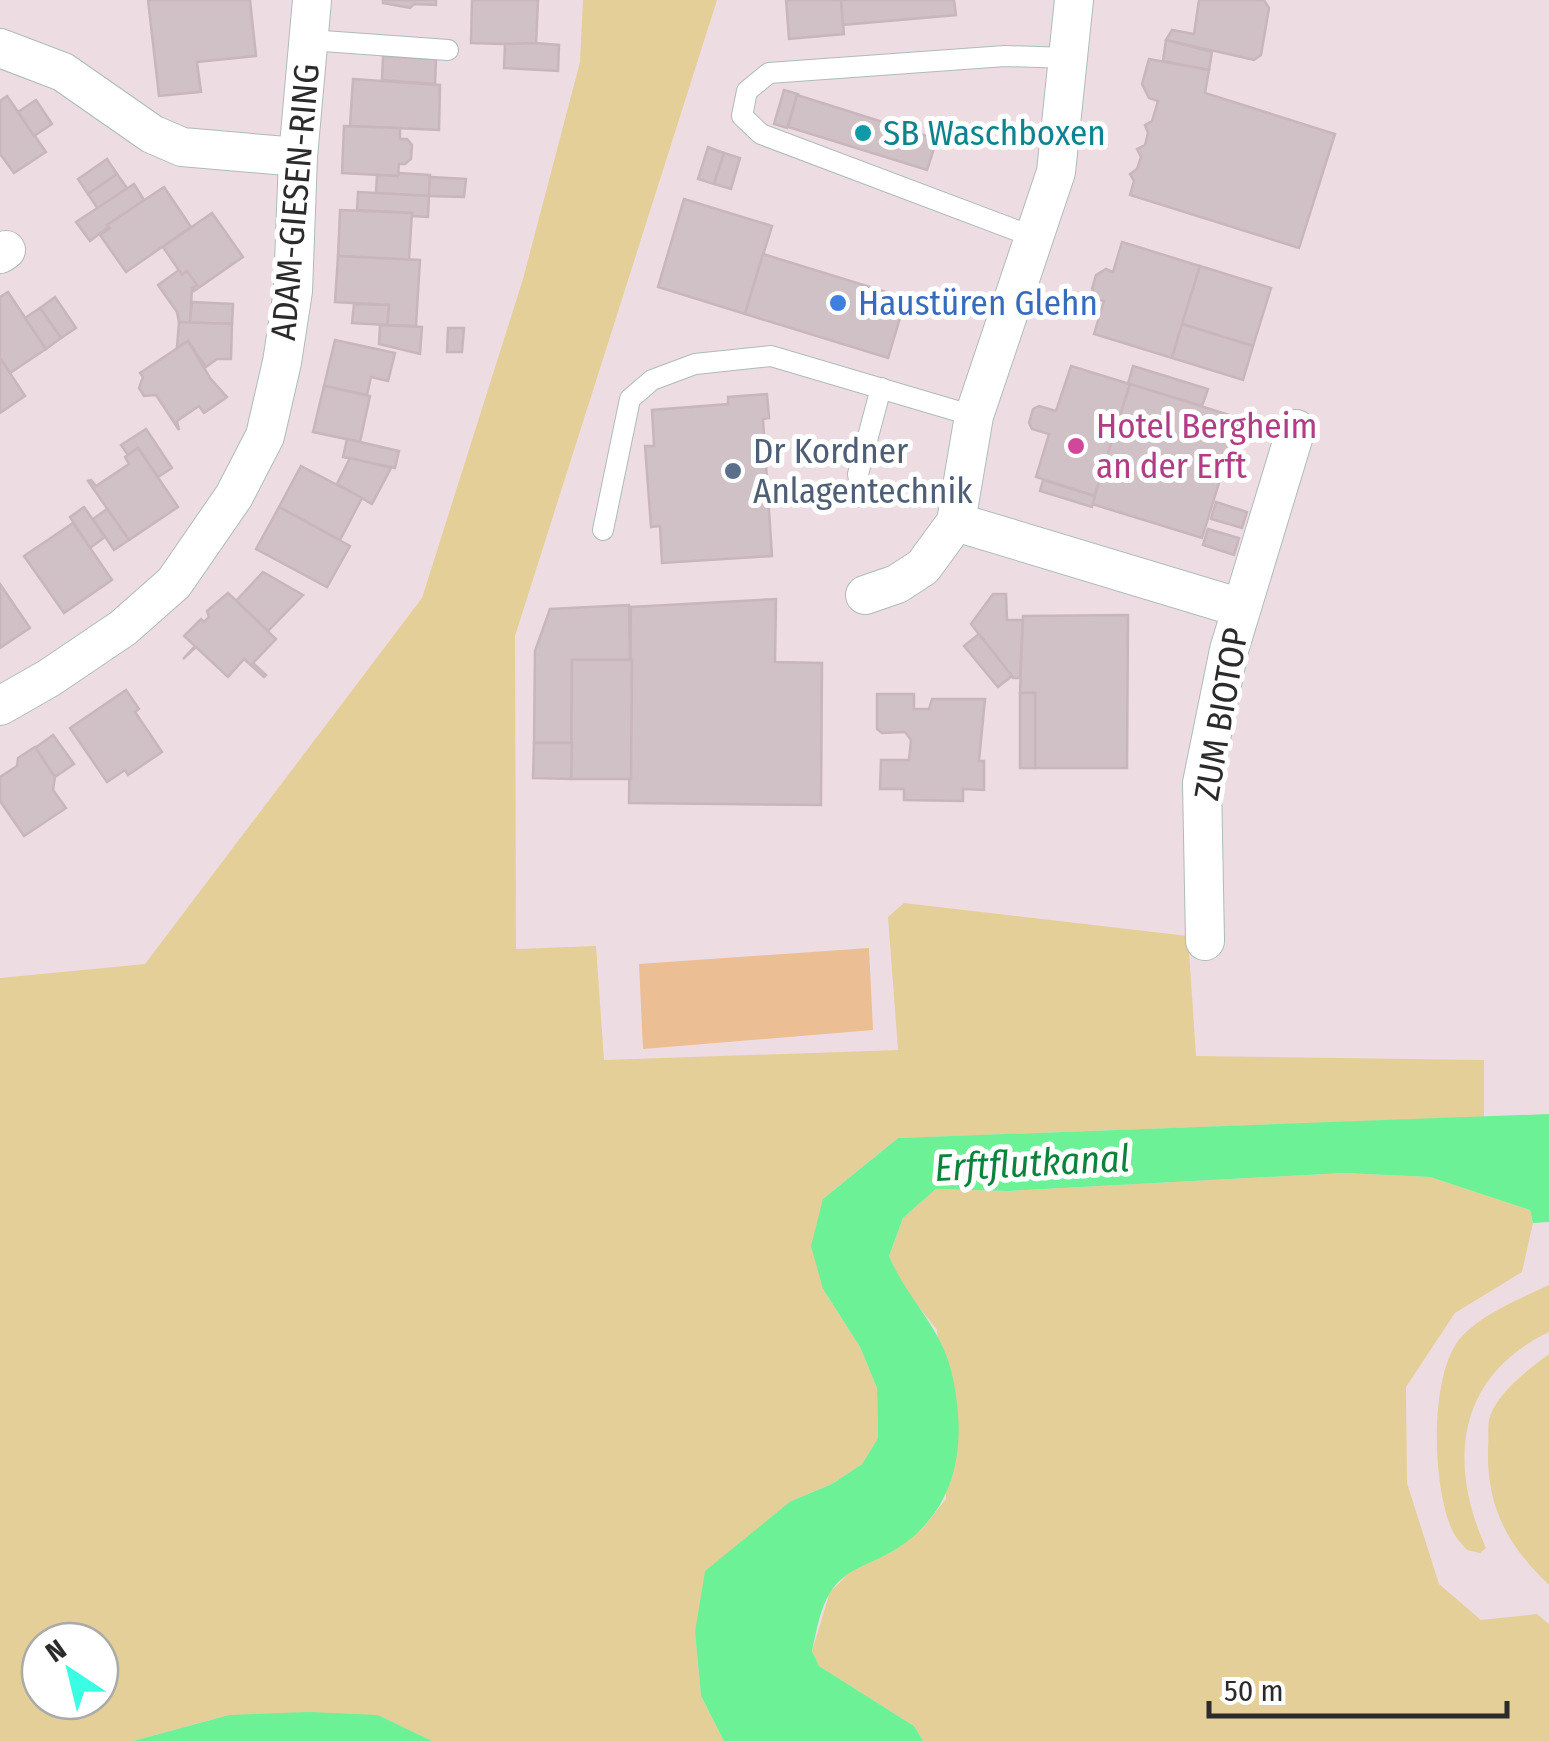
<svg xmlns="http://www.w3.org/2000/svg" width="1549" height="1741" font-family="'Fira Sans Condensed',sans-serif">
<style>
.green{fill:#e5cf98;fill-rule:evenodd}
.pitch{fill:#ecbe93}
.water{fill:#6df197}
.building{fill:#cfc1c6;stroke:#c8b6bc;stroke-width:2.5}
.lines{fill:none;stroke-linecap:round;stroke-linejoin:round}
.service-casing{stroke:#adbbb9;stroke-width:22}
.minor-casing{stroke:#adbbb9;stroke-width:40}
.service{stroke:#fff;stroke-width:20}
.minor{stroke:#fff;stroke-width:38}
.culture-dot{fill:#0f9aa8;stroke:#fff;stroke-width:4}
.shop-dot{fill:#3f7fe0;stroke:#fff;stroke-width:4}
.hotel-dot{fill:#d1479c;stroke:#fff;stroke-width:4}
.service-dot{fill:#5c6f8a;stroke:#fff;stroke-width:4}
.labels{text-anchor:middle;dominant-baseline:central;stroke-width:10;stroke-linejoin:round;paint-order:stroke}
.culture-label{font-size:35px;fill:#0d838f;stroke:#fff;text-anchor:start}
.street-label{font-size:35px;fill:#2b2b2b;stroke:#fff}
.shop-label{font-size:35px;fill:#366cbe;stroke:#fff;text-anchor:start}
.hotel-label{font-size:35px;fill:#b23c85;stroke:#fff;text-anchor:start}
.service-label{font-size:35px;fill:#4e5e75;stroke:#fff;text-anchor:start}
.water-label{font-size:38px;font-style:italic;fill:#0b833b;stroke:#fff}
</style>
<rect width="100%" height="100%" fill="#eddde3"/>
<g class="green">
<path d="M583,0H717L515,636L516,949L596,946L604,1060L898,1050L888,917L904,903L1188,936L1196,1056L1484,1060V1117L898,1138L823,1199V1289L860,1347L877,1388L878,1438L862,1464L832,1484L791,1501L695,1632L701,1696L724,1741H432L378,1715H229L133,1741H0V978L145,964L422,598L523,279L580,62ZM40,1641H100V1701H40Z"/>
<polygon points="1344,1173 1430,1177 1530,1210 1533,1223 1522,1272 1455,1313 1406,1387 1407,1483 1439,1584 1481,1620 1537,1614 1549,1624 1549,1741 923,1741 914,1726 819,1666 812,1651 830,1592 852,1570 893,1551 923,1528 946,1499 937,1330 900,1283 889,1256 903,1218 936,1189 1008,1191"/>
<path d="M1549,1285V1332C1457,1376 1447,1462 1486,1548L1480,1553L1467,1550C1462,1544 1456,1538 1453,1532C1432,1488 1428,1373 1462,1336C1485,1312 1520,1299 1549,1285Z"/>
<path d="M1549,1354V1585C1507,1545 1486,1506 1488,1447C1489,1438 1487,1424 1490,1416C1500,1390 1528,1370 1549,1354Z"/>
</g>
<polygon class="pitch" points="869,948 873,1030 643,1049 639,964"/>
<g class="water">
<path d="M1549,1114V1222L1533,1223L1530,1210L1430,1177L1344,1173L1008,1191L936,1189L903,1218L889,1256C906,1297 940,1326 951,1370C968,1440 960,1511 893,1551C871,1564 844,1569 830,1593C820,1608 816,1633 812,1651L819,1666L914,1726L923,1741H724L701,1696L695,1632L705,1571L791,1501L832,1484L862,1464L878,1438L877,1388L860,1347L823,1289L811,1246L823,1199L898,1138Z"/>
<polygon points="309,1712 378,1715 432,1741 133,1741 229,1715"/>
</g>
<g class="building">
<polygon points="148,0 250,0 256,56 197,62 201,92 159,96"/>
<polygon points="383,0 436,0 436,5 414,4 410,8 383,3"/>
<polygon points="472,0 538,0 536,45 471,43"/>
<polygon points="786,0 841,0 844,34 789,39"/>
<polygon points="841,0 954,0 956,15 843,25"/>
<polygon points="1199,0 1264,0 1269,8 1261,55 1254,60 1166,40 1172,30 1194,34"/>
<polygon points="1166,40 1212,52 1209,70 1163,61"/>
<polygon points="535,43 559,45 558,71 504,68 505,44"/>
<polygon points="383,56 436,59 435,84 382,80"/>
<polygon points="1149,59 1209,70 1205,93 1335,134 1299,248 1130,195 1134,181 1130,174 1137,169 1141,157 1137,149 1145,145 1148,133 1145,125 1152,121 1158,101 1149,98 1142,84"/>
<polygon points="353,79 440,85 439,130 350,126"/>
<polygon points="784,90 798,94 787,128 774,124"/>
<polygon points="797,95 937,139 927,170 788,127"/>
<polygon points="7,96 46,152 14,173 0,154 0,101"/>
<polygon points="36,100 52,124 34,136 18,112"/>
<polygon points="344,126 400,128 400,139 407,139 412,145 411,159 405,164 399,164 398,176 342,173"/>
<polygon points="708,147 724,153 714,184 698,179"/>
<polygon points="724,153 740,158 731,189 714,184"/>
<polygon points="107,159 117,174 88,194 78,179"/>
<polygon points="399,173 430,175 429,196 376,193 377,175 398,176"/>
<polygon points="117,174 127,188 98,209 88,194"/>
<polygon points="430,177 466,179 464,197 429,196"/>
<polygon points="134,184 144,200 90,241 76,222"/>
<polygon points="164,187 191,227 126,272 100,235 110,228 107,225"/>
<polygon points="358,192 429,196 428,217 412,216 412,213 357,210"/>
<polygon points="684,199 772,226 745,314 658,287"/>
<polygon points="340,210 412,213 409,260 338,256"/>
<polygon points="212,213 243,257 194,291 192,288 197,285 187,271 182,275 163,247"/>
<polygon points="1122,242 1200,266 1172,358 1094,334 1104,301 1097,299 1092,289 1096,275 1106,269 1113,272"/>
<polygon points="763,254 906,298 888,358 745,314"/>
<polygon points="338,256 420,260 416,326 387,325 389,305 335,302"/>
<polygon points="1200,266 1271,288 1253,346 1182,324"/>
<polygon points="179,270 182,275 187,271 197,285 192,288 190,323 179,322 177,312 158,285"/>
<polygon points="8,292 46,349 10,373 0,358 0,297"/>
<polygon points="55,297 76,328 61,338 40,308"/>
<polygon points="192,302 233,304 232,324 190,323"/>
<polygon points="354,304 389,305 387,325 352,323"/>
<polygon points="40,308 61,338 46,349 25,318"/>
<polygon points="179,322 232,324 231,359 217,359 206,367 188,341 177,347"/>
<polygon points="1182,324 1253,346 1243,380 1172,358"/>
<polygon points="380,325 422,327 420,354 379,344"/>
<polygon points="448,328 464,328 462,352 447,352"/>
<polygon points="335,340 395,353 388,381 371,377 367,395 324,386"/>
<polygon points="188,341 210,378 227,397 204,413 199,406 177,421 179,430 156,395 144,396 139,388 143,377 140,373"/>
<polygon points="0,358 25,396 0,413"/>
<polygon points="1071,366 1130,384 1095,496 1036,477 1049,434 1032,429 1029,423 1033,409 1039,406 1056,411"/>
<polygon points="1133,366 1208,389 1202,406 1128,384"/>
<polygon points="1130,384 1239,418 1202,538 1092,504"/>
<polygon points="324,386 370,396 360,442 313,432"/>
<polygon points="767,394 769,418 763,419 772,556 662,563 660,526 651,527 645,446 654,446 652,410 728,404 728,397"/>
<polygon points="146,429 172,468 158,477 138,448 128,455 121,445"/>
<polygon points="347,439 399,451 395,468 343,457"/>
<polygon points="138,448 178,507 129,540 88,481 91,480 96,486 129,464 125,457"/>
<polygon points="350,458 391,468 372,504 337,484"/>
<polygon points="301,466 362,498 340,540 279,507"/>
<polygon points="1043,480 1095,496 1092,507 1040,491"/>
<polygon points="1216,502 1247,512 1242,528 1211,519"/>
<polygon points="84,507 105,537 90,548 70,517"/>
<polygon points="279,507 350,546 327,587 256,549"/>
<polygon points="107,509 129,540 114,550 93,519"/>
<polygon points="73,523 112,580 64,613 24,556"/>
<polygon points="1208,529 1239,538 1234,555 1203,545"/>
<polygon points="263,572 303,595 268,631 236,601"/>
<polygon points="0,584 30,628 0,648"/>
<polygon points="228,593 276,639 253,663 266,675 264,677 244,659 228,677 196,647 183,659 195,646 184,636 201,619 204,622 209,617 207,611"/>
<polygon points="993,594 1006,594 1007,620 1023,620 1020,678 1013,678 971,624"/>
<polygon points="776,599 775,662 822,663 821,805 629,803 631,607"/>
<polygon points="629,605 630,660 572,660 572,743 534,743 535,651 550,609"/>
<polygon points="1128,615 1127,768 1035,768 1035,693 1020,693 1023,616"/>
<polygon points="979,634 1012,676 998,687 964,646"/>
<polygon points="572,660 632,660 631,779 571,779"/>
<polygon points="126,690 139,709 135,712 162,752 128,775 125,770 107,782 70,728"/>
<rect x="1020" y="693" width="15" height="75"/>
<polygon points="877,694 914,694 914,709 929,709 932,699 985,699 979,761 984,761 984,790 963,789 963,801 904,800 904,789 880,789 881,760 909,760 911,740 905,732 882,733 877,729"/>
<polygon points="53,735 74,764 55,777 35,748"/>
<polygon points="534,743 572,743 571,779 533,778"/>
<polygon points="35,747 55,777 53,790 66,808 24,836 0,801 0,777 17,766 18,758"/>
</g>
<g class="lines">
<g class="service-casing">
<g id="service">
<polyline points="309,40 448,50"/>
<polyline points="1034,237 761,134 742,116 747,91 769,73 1005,56 1068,58"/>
<polyline points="862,497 858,474 881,388"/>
<polyline points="603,530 630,399 652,380 695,364 771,356 974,416"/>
</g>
</g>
<g class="minor-casing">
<g id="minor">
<polyline points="0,48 63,72 152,134 182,147 298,157"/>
<polyline points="0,254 6,250"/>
<polyline points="956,522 1241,608"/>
<polyline points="865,595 897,584 923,567 956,522 974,416 1056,172 1074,0"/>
<polyline points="0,706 49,678 123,628 174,583 234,496 265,436 282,362 293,291 298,157 312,0"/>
<polyline points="1205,941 1202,783 1229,650 1296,429"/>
</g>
</g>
<use href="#service" class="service"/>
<use href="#minor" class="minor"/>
</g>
<circle class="culture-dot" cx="863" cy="133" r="10"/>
<circle class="shop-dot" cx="838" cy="303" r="10"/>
<circle class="hotel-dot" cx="1076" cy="446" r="10"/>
<circle class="service-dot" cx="733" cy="471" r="10"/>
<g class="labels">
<g class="culture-label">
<text x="883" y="133">SB Waschboxen</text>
</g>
<g class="street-label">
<text transform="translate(295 202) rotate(-85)">ADAM-GIESEN-RING</text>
<text transform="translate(1221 714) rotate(-80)">ZUM BIOTOP</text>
</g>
<g class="shop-label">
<text x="858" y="303">Haustüren Glehn</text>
</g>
<g class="hotel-label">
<text x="1096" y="426">Hotel Bergheim<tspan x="1096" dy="40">an der Erft</tspan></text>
</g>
<g class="service-label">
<text x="753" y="451">Dr Kordner<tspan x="753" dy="40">Anlagentechnik</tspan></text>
</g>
<g class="water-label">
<text transform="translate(1032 1163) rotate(-3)">Erftflutkanal</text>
</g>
</g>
<g transform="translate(70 1671) rotate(325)"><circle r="48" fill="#ffffff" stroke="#aaaaaa" stroke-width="2.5"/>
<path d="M0-8L18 38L0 25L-18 38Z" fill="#39fee3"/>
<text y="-15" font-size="28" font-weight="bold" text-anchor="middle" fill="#2b2b2b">N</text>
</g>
<path d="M1209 1701v15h298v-15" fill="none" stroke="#2b2b2b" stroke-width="5"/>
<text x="1224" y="1701" font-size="30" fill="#2b2b2b" stroke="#ffffff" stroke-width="8" paint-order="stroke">50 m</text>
</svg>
